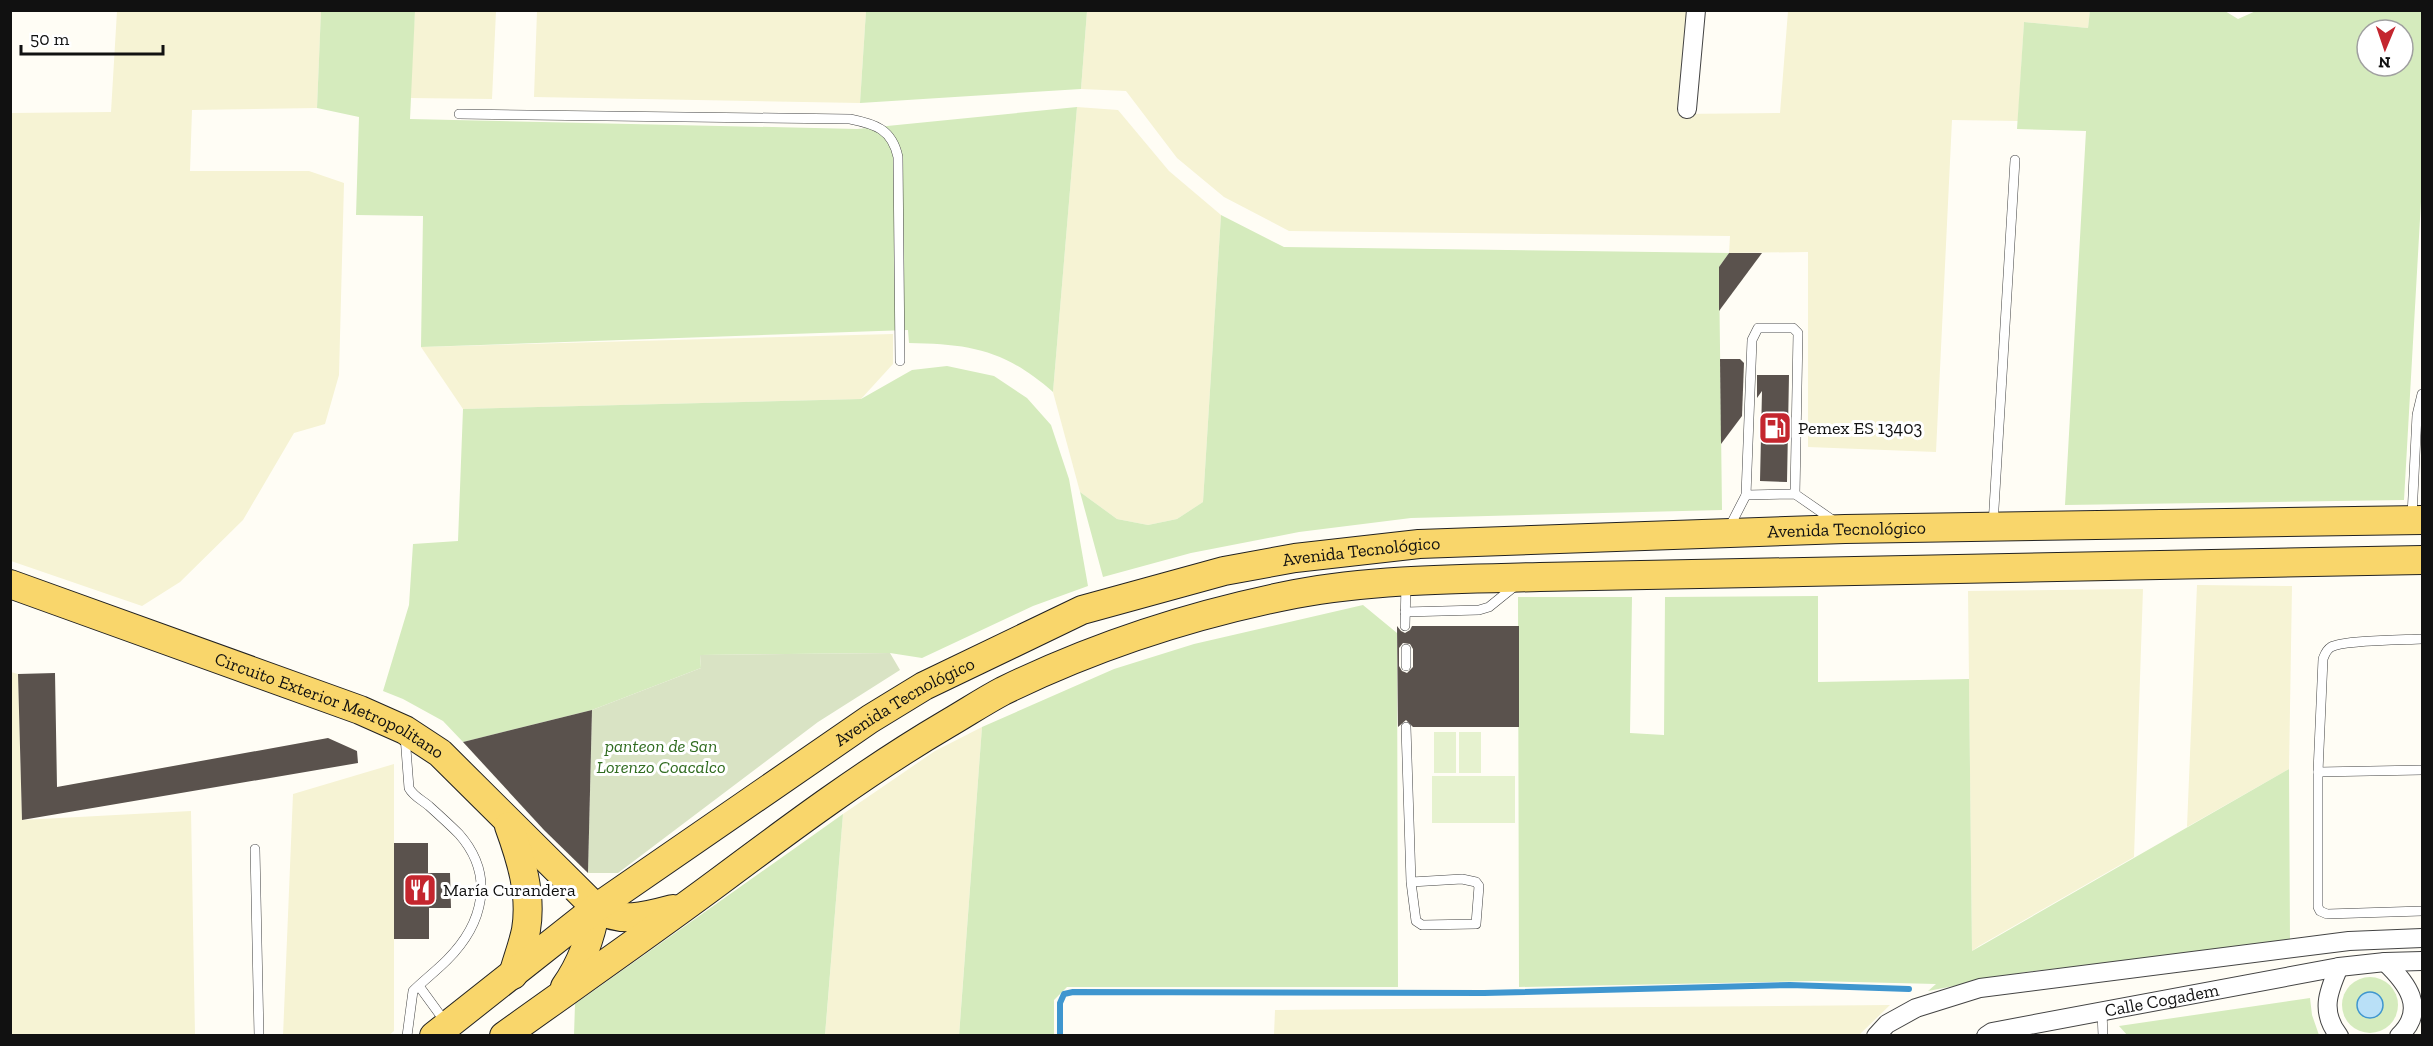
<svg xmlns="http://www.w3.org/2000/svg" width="2433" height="1046" font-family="'Zilla Slab',serif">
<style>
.farmland{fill:#f6f3d4}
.green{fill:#d5ebbd;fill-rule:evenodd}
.cemetery{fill:#d9e3c4}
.pitch{fill:#e6f2cf}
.water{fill:#b9e0f7;stroke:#3f96cf;stroke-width:1.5}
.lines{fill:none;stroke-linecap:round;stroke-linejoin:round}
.stream{stroke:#3f96cf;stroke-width:6}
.building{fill:#5a524d;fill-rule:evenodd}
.lane-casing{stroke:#444;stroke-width:10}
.street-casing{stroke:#444;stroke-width:20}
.primary-casing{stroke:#222;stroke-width:30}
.lane{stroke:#fff;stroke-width:9}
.street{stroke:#fff;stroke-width:18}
.primary{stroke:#f9d66b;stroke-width:28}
.labels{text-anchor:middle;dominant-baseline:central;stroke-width:6;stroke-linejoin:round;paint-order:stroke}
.poi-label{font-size:18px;fill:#111;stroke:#fff;text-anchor:start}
.street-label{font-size:18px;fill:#111;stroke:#fff}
.park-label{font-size:18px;font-style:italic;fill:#2f6b1f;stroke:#fff}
</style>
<rect width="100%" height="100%" fill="#fffdf5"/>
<g class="farmland">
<polygon points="1687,10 1678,114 1780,113 1788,11 2090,11 2088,28 2024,22 2018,121 1952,120 1936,452 1808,447 1808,252 1729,253 1730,236 1289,231 1224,197 1177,158 1126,91 1081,89 1087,11"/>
<polygon points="117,11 321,11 317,108 192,110 190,171 309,171 344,183 339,375 325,424 294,433 243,520 180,582 142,606 11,561 11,113 111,112"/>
<polygon points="415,11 496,11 492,99 409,98"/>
<polygon points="537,11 866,11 860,103 534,97"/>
<polygon points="1077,107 1118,110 1169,171 1221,215 1203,502 1177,519 1148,525 1117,519 1080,492 1053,392"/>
<polygon points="893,334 893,364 861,399 463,409 421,347"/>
<polygon points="2197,585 2292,586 2289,769 2187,827"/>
<polygon points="2143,589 2134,857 1979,946 1972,951 1968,591"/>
<polygon points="11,672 18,674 22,820 191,811 195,1035 11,1035"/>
<polygon points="982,727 959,1035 825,1036 843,814 935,751"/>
<polygon points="394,764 394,1031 388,1036 283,1036 293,794"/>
<polygon points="1890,1005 1858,1036 1274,1035 1275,1010"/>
</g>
<g class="green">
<path d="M321,10L415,11L410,119L857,129L1077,107L1053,392C1005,350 971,344 909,343L908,330L421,347L423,216L356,215L359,117L317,108Z"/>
<path d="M2090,10L2225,11L2238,19L2258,10L2422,11V184L2404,500L2065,505L2086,131L2017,129L2024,22L2088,28ZM2367,30H2403V66H2367Z"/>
<polygon points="866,11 1087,11 1081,89 860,103"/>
<polygon points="1221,215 1284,247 1729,253 1719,267 1722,510 1411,518 1299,532 1191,553 1103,577 1080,492 1117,519 1148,525 1177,519 1203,502"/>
<polygon points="947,366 994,376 1027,398 1051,425 1069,479 1088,586 1033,606 922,658 890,653 700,655 701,668 592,710 463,742 443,721 403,699 383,691 409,605 413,544 458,541 463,409 861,399 912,370"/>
<polygon points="1818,596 1818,682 1969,679 1972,951 2289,769 2290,942 2026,972 1928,991 1936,984 1813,981 1519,987 1518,597 1632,597 1630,733 1664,735 1665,597"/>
<polygon points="1363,605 1397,633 1398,987 1067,987 1054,1000 1054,1035 959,1036 982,727 1114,669 1194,644"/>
<polygon points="843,814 825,1035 574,1035 575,1004"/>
<circle cx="2370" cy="1005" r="28"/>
<polygon points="2310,998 2312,1015 2319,1035 2128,1036 2119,1026"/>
</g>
<polygon class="cemetery" points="890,653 900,670 818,722 618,873 588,873 592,710 701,668 700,655"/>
<g class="pitch">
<rect x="1434" y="732" width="22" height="41"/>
<rect x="1459" y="732" width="22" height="41"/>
<rect x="1432" y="776" width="83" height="47"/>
</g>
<circle class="water" cx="2370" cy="1005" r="13"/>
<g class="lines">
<polyline class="stream" points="1060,1036 1060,1003 1064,994 1073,992 1484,993 1790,985 1909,989"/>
</g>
<g class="building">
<polygon points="1729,253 1762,253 1719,311 1719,267"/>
<polygon points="1720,359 1740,359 1744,363 1742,416 1721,444"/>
<polygon points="1757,375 1789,375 1787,482 1760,481 1762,391 1757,398"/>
<path d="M1397,626L1401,631L1405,633L1410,630L1412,626H1519V727H1413L1406,720L1398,727ZM1403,643L1410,644L1413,649V667L1407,673L1402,671L1399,666V648Z"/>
<polygon points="55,673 57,787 328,738 357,751 358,763 22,820 18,674"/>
<polygon points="592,710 588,873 544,830 463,742"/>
<polygon points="394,843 428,843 428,873 450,873 451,908 429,908 429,939 394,939"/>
</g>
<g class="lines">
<g class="lane-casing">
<g id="lane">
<path d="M459,114L850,119C875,124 892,129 898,157L900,361"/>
<polyline points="1746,495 1795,494 1834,521"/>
<polyline points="2412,516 2417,415 2422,394"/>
<polyline points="1993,525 2015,160"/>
<polyline points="1729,528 1746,495 1752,340 1758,328 1793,328 1798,333 1795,494"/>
<polyline points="1405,612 1479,610 1489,607 1515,586"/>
<polyline points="1405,626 1406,584"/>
<path d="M2422,639C2404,640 2344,640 2331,647C2326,650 2325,654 2323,659L2318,772V907L2320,911L2327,914L2422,911"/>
<polyline points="1406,649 1406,666"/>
<polyline points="1406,727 1411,882 1416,921 1422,925 1476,924 1479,886 1476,882 1462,879 1411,882"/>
<path d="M405,736L409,788C413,796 422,800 429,806C439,815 449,824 459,834C496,876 483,924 447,960C436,971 423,981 413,991L407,1036"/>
<polyline points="2318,772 2422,770"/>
<polyline points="255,849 259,1036"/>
<polyline points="419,986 446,1023"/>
<polyline points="2102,1012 2103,1036"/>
</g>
</g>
<g class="street-casing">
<g id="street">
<polyline points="1687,109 1696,10"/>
<path d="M2385,962C2406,982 2428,1009 2399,1036"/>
<path d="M2339,967C2328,992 2320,1012 2339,1036"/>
<polyline points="1876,1036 1887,1024 1916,1008 1980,988 2349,941 2422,938"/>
<path id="s1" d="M1986,1036L1992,1032L2339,967L2385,962L2422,961"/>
</g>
</g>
<g class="primary-casing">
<g id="primary">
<path id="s2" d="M10,584L360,710L405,730L440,753L596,908C621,924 647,916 673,909"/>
<path d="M509,826C521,859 532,894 526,930C523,945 517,960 513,975"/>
<path d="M565,987C582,963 591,937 596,908"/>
<path id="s3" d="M434,1036L596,908L870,719L924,686L1082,610L1224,571L1295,558L1419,544L1845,529L2422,520"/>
<path d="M504,1036C575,985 647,935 717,883C792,827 867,771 947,724C966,713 984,701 1003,691C1095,646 1194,614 1295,594C1375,579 1459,579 1540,577L2422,560"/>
</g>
</g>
<use href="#lane" class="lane"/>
<use href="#street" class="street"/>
<use href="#primary" class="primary"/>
</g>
<defs>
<g id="fuel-square" transform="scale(1.725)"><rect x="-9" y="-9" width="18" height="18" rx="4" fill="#c4262e" stroke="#fff"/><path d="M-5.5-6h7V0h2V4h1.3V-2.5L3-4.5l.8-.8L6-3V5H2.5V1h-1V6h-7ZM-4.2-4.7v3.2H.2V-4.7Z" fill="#fff"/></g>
<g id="restaurant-square" transform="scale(1.725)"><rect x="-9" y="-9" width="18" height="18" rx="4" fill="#c4262e" stroke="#fff"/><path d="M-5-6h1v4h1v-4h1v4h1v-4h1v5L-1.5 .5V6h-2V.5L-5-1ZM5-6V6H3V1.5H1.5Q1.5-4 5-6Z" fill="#fff"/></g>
</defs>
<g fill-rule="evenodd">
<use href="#fuel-square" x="1775" y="428"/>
<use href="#restaurant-square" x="420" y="890"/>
</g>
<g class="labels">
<g class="poi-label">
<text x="1798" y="428">Pemex ES 13403</text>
<text x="443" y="890">María Curandera</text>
</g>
<g class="street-label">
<text stroke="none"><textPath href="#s3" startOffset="1550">Avenida Tecnológico</textPath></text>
<text stroke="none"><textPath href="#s3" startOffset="1064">Avenida Tecnológico</textPath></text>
<text stroke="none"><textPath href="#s3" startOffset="578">Avenida Tecnológico</textPath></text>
<text stroke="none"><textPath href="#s2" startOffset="342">Circuito Exterior Metropolitano</textPath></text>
<text stroke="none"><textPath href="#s1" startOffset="180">Calle Cogadem</textPath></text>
</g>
<g class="park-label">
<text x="661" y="746">panteon de San<tspan x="661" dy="21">Lorenzo Coacalco</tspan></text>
</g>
</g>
<rect width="2433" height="1046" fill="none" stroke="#111111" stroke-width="24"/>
<g transform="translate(2385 48) rotate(182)"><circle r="28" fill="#ffffff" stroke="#a0a0a0" stroke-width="1.5"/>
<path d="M0-4.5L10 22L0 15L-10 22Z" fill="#c4262e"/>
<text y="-9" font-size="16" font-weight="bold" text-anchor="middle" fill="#111111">N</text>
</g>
<path d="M21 45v9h142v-9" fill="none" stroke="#111111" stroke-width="3"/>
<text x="30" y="45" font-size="18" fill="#111111" stroke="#ffffff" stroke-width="4.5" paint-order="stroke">50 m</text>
</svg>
